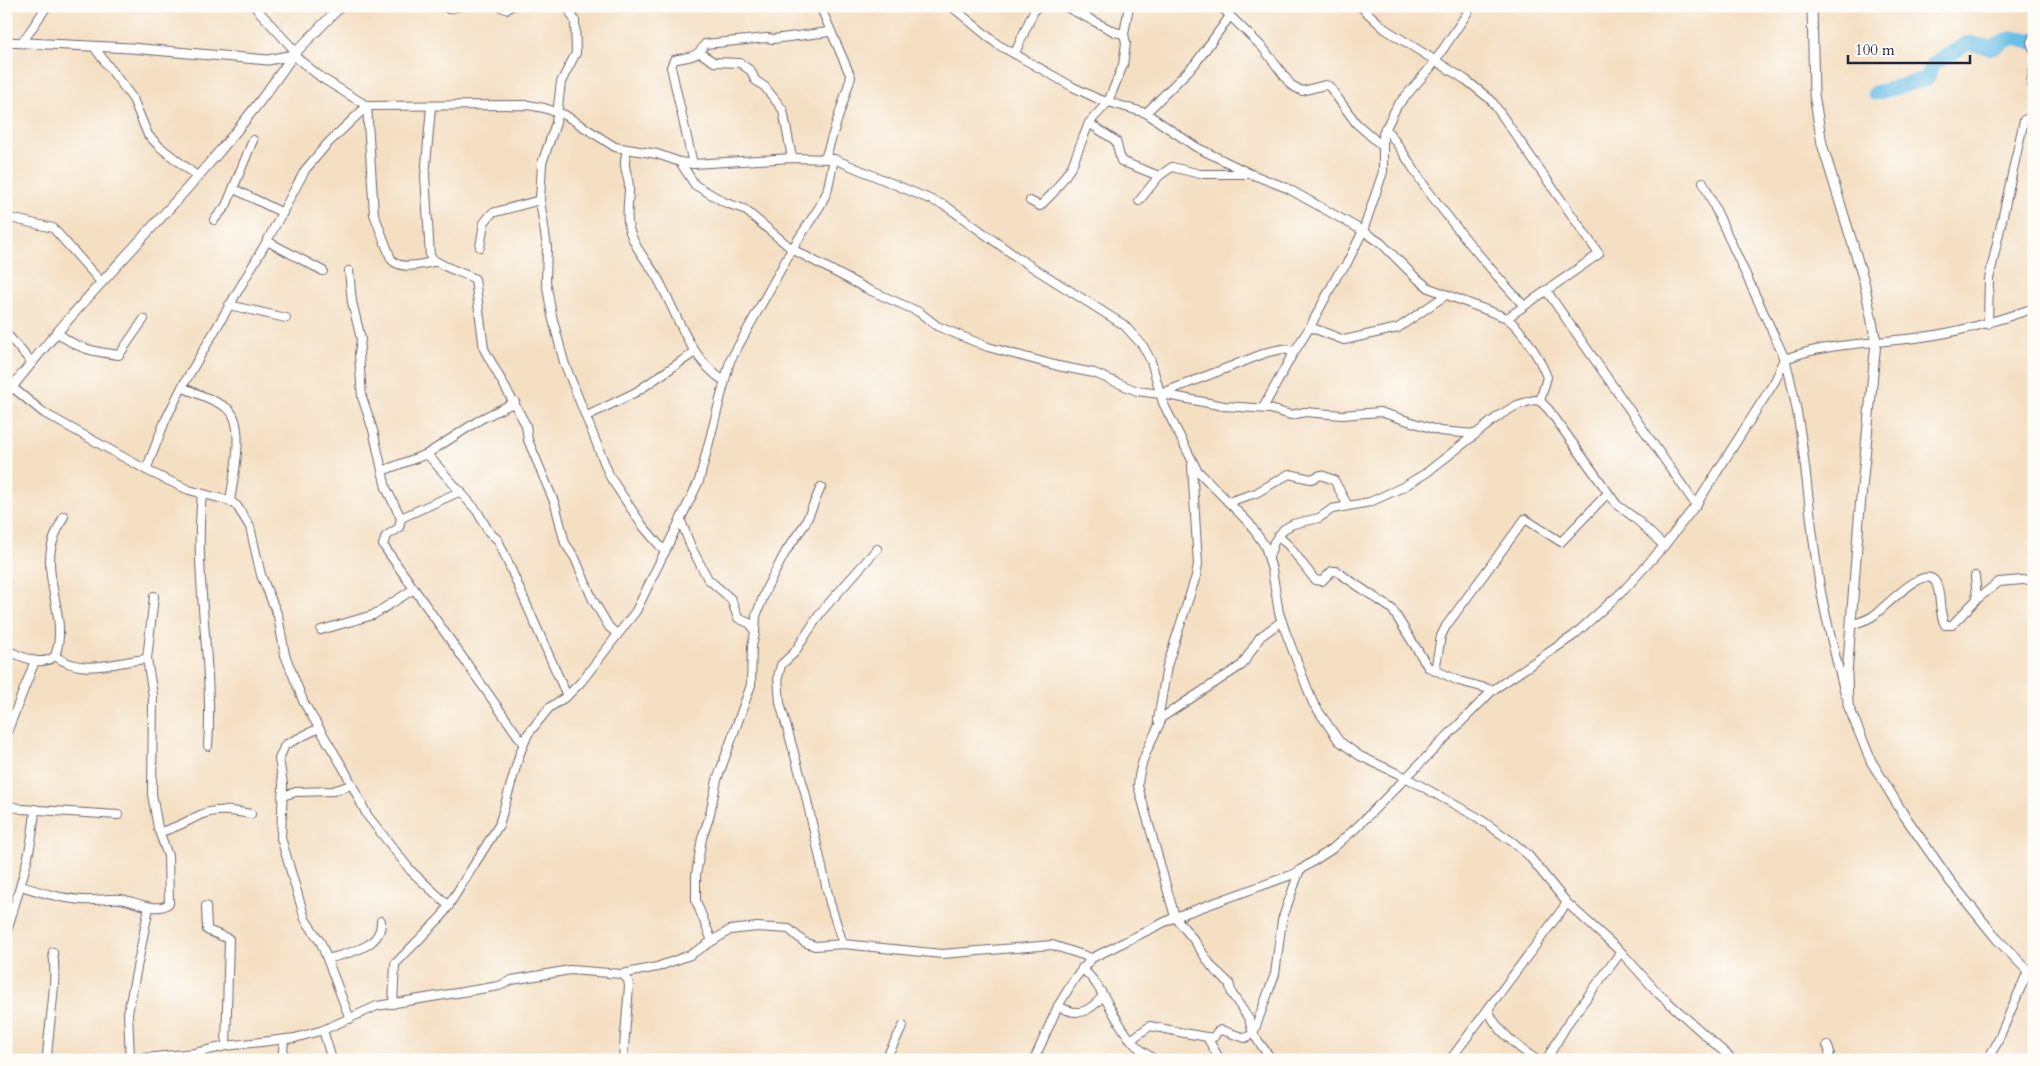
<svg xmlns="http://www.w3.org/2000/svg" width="2040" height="1066" font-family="Cardo,serif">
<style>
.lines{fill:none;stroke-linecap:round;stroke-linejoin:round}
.river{stroke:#6bbfe7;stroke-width:15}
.minor-casing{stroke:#6c646b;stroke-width:10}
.tertiary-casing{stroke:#6c646b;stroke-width:11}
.minor{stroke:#fff;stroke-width:8}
.tertiary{stroke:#fff;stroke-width:9}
</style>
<rect width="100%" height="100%" fill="#fdfcf7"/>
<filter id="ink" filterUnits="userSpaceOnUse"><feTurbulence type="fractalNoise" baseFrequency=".02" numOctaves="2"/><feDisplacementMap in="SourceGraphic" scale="10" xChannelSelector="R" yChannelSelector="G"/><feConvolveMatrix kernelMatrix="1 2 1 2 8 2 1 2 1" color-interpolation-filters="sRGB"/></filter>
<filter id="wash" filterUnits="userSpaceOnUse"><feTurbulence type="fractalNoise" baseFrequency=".0096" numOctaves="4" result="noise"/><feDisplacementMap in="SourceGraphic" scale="20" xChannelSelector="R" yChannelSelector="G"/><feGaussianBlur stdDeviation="1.12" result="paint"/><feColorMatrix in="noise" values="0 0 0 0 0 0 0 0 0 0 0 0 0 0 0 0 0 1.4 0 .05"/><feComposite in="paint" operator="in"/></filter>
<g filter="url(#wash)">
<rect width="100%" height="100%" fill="#f4dfc3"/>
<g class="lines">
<path class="river" d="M1875,93L1927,79L1932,65L1968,43L1993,48C2007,38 2014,36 2031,42L2034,40"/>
</g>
</g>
<g filter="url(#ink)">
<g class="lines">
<g class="minor-casing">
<g id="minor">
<polyline points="254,6 296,52"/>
<polyline points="443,6 449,9 461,6"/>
<polyline points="499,6 506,9 512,6"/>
<polyline points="567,6 575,21 576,53 561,82 556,123 542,163 540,200 547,247 546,281 552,316 564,362 610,477 642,525 665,552"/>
<polyline points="820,6 851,77 825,159"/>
<path d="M951,6L997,44L1073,87L1098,99L1146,113L1196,147L1251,174L1287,188L1363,231L1381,243L1414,276L1429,288L1507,318C1524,332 1539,357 1547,377L1540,401"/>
<polyline points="1064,6 1115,32 1124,34"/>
<polyline points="1220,6 1263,48 1291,85 1302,91 1325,85 1329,86 1356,123 1382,146"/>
<polyline points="1360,6 1385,29 1466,80 1491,100 1599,254 1507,318"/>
<polyline points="2034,36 2031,42 2034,50"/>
<polyline points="22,43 47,6"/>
<polyline points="94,47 133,99 148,135 160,147 198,177"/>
<polyline points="700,53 714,62 740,63 751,71 755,80 765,87 783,110 792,158"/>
<polyline points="1015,53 1036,6"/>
<polyline points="293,55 322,78 367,106 528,105 544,108 565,115 615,147 657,154 680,162 693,164 792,158 834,159 946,206 1018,258 1124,325 1143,346 1151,361 1163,403 1197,470 1249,523 1265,546 1272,570 1279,613 1286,633 1313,703 1339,741 1360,756 1405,777 1477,817 1514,843 1528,855 1567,903 1621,952 1659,994 1733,1060"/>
<polyline points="2034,68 2031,83 2034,88"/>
<path d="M367,106L374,214L391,259C401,271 420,264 434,262"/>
<path d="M431,107L425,176L430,256C436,265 464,273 475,279L484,349L526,425L528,440L555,504L565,543L575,558L593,600L609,627L617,634"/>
<polyline points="1146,113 1195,64 1230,16"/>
<polyline points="1089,123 1116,141 1121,161 1159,176"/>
<path d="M1385,128C1402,148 1413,170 1428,191C1458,231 1490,269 1524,306"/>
<path d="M627,150C621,172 630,173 629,191C628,204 626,216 629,229C635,249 648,262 658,279C678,315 688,357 724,381"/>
<polyline points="680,162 695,185 726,203 744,209 792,249 867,289 919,312 937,326 988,347 1058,366 1094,373 1137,391 1160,394 1268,352 1282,349 1295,351"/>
<path d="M693,164L671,67L674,60C688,56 697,59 705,44L767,38L773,39L829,32"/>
<path d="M1703,182L1785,359C1805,429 1807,502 1818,574C1824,615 1835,654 1845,694"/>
<polyline points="234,189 283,213"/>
<polyline points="1030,201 1040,206 1054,192 1072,166 1089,123 1108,102 1123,65 1126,43 1124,34 1129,6"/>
<polyline points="1139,201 1159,176 1172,167 1200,174 1249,174"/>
<polyline points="6,217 53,228 101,282"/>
<polyline points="214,220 226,206 253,140"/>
<polyline points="267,241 323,271"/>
<polyline points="480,247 484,223 492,213 540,200"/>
<polyline points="349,271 352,302 361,339 359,354 362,397 373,430 386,488 401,518 399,528 386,536 383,545 523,743"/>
<polyline points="1546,290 1696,505"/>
<polyline points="229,305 286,318"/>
<polyline points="1988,324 1989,279 2024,120 2033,116 2034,113"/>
<polyline points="1310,327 1344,340 1398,328 1446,295"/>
<polyline points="6,333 32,363"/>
<path d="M58,333C77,349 95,352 119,355L144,319"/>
<polyline points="12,387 44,413 152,473 189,490 230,501 237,506 250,527 261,575 278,616 285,655 304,703 344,769 367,815 411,871 449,906"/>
<path d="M182,387C196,394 214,399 227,408C247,422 233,479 230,501"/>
<polyline points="1162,394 1224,406 1270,409 1291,415 1305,412 1342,415 1380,412 1440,431 1475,434"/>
<polyline points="1263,408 1291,357 1310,327 1338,274 1346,265 1363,231 1383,172 1383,134 1397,106 1431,67 1472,6"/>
<polyline points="587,416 636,392 695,352"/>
<polyline points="427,454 481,419 515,402"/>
<path d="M1192,465L1198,564L1196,576L1167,666L1158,720L1160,723C1150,744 1139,763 1138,786L1175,917L1194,940L1212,967L1229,983L1232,994L1249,1019L1253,1034L1272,1060"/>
<polyline points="146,470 165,421 182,387 267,241 305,170 328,143 367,106"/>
<polyline points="382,471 427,454 477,511 489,532 498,540 567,696"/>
<path d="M202,494C193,578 214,662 208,746"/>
<polyline points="1228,502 1256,493 1289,474 1311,479 1321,475 1334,480 1348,506"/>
<polyline points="401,518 461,491"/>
<polyline points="681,521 691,547 708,579 731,599 738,618 751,624 755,633 752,646 751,685 717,780 709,818 702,838 696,875 696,901 712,941"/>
<polyline points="1278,536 1289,546 1315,580 1322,581 1332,571 1336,571 1392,609 1428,667 1459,681 1493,690"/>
<polyline points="1269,557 1274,542 1284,529 1293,524 1319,518 1332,509 1370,502 1403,487 1426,473 1500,415 1517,405 1534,400 1540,401 1549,410 1617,505 1635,518 1664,546"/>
<polyline points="1977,599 1999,582 2034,579"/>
<path d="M1852,625C1859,622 1867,620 1873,616C1885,608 1925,562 1936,583C1942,596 1938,612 1945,625H1952L1977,599L1975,576"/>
<polyline points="321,630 373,615 414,589"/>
<polyline points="755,632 756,616 767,587 786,551 805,524 821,487"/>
<path d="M6,650C22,656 40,668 55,656C67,625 49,592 50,560C50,544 57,530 64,516"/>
<path d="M55,656C84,677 115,661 147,659"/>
<polyline points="1435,671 1441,636 1446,626 1525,519 1561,542 1607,494"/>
<polyline points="1158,720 1242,665 1260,637 1282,621"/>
<polyline points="319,728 285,745 279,759 283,784 281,838 305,919 321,943 350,1019"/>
<polyline points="6,735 35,661"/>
<polyline points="282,796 296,792 333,791 351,785"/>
<polyline points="6,805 22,809 118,815"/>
<path d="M160,832C176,828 186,822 200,815C215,808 235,811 251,814"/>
<path d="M21,886C40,892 62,899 82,900C95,901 108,898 121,899C134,901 158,914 169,903L168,856L158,828L152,794L153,696L147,659L154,596"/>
<polyline points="206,906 207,930 229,939 226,1046"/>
<path d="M6,935C18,891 32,856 35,809"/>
<polyline points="843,944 830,903 805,792 780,703 778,677 781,665 794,653 821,612 877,549"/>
<path d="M327,959C348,953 382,948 381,921"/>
<path d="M1082,968C1088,974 1094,980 1098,987C1115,1012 1126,1047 1157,1060"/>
<polyline points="622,974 628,980 629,986 623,1060"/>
<polyline points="393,1004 395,964 442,916 499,825 520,753 528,734 549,708 567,696 581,682 636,611 699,481 730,361 792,249 820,206 827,192 834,159"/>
<path d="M1058,1006C1078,1017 1088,1013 1103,996"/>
<path d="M1489,1009C1491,1026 1523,1052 1538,1060"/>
<polyline points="323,1030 332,1060"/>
<path d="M1132,1039L1150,1026C1162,1028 1207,1039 1214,1037L1217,1032L1221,1030L1245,1038L1253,1034L1275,974L1282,920L1299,872"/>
<polyline points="1208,1039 1220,1060"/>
<path d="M47,1060C48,1025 58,985 53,952"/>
<polyline points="124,1060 195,1053 226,1046 295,1038 323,1030 377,1006 499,986 512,980 570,970 622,974 657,967 690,955 730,930 757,927 789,929 804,942 815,946 843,944 942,954 1052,945 1092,958"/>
<polyline points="130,1060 128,1013 149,907"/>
<polyline points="282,1060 284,1040"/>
<polyline points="885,1060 903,1026"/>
<path d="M1034,1060L1058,1006L1075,978L1092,958L1175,917L1294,874L1332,849L1357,827L1493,690L1573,636L1624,590L1664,546L1696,505L1775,381L1785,359C1829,342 1876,344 1922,337C1961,332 1997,321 2034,308"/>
<polyline points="1450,1060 1567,903"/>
<polyline points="1546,1060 1570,1020 1621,952"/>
<polyline points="1827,1060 1830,1052 1827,1045"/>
<polyline points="1987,1060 1996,1045 2028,971"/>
</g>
</g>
<g class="tertiary-casing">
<g id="tertiary">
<polyline points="1812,6 1814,94 1822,144 1864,281 1876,342 1859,519 1847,675 1848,705 1871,761 1902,812 1950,881 1997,939 2034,977"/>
<polyline points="6,42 131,48 268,60 293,55 341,6"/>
<path d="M6,395C96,277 210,179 293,55"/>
</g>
</g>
<use href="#minor" class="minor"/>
<use href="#tertiary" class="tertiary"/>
</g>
</g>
<rect width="2040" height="1066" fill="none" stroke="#fdfcf7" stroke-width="25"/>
<path d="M1848 55v8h122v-8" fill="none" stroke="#22223b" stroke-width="2.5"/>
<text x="1855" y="55" font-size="15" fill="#22223b" stroke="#fdfcf7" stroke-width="4" paint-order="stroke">100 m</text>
</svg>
